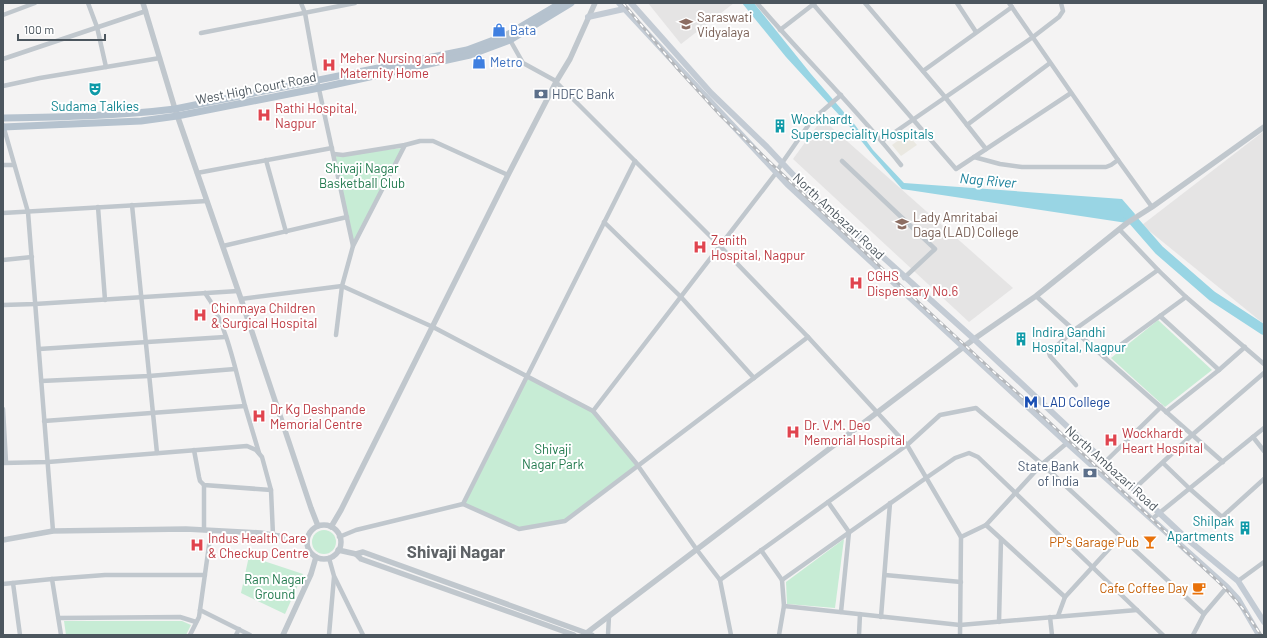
<svg xmlns="http://www.w3.org/2000/svg" width="1267" height="638" font-family="Barlow,sans-serif">
<style>
.commercial{fill:#eae8e1}
.education{fill:#e5e4e4}
.green{fill:#c7ecd5}
.water{fill:#99d5e4}
.lines{fill:none;stroke-linecap:round;stroke-linejoin:round}
.river{stroke:#99d5e4;stroke-width:10}
.minor{stroke:#c0c7cd;stroke-width:4.5}
.tertiary{stroke:#c0c7cd;stroke-width:5.5}
.secondary{stroke:#c3cbd4;stroke-width:6}
.primary{stroke:#b5c2ce;stroke-width:7}
.rail-casing{stroke:#b5b8bc;stroke-width:3}
.rail{stroke:#fff;stroke-width:1.5;stroke-dasharray:4.5;stroke-linecap:butt}
.labels{text-anchor:middle;dominant-baseline:central;stroke-width:4;stroke-linejoin:round;paint-order:stroke}
.education-label{font-size:13px;fill:#785e54;stroke:#fff;text-anchor:start}
.shop-label{font-size:13px;fill:#366cbe;stroke:#fff;text-anchor:start}
.health-label{font-size:13px;fill:#be3a42;stroke:#fff;text-anchor:start}
.street-label{font-size:13px;fill:#4c565e;stroke:#fff}
.service-label{font-size:13px;fill:#4e5e75;stroke:#fff;text-anchor:start}
.culture-label{font-size:13px;fill:#0d838f;stroke:#fff;text-anchor:start}
.park-label{font-size:13px;fill:#227a4e;stroke:#fff}
.transit-label{font-size:13px;fill:#164399;stroke:#fff;text-anchor:start}
.food-label{font-size:13px;fill:#c56008;stroke:#fff;text-anchor:end}
.water-label{font-size:14px;font-style:italic;fill:#1b809b;stroke:#fff}
.district-label{font-size:17px;font-weight:bold;fill:#5f6367;stroke:#fff}
</style>
<rect width="100%" height="100%" fill="#f4f3f3"/>
<polygon class="commercial" points="907,134 917,145 901,156 892,145"/>
<g class="education">
<polygon points="648,3 734,3 681,44"/>
<polygon points="822,119 1013,288 969,322 793,159"/>
<polygon points="1264,131 1264,324 1142,225"/>
</g>
<g class="green">
<polygon points="402,148 353,246 335,156"/>
<polygon points="1158,320 1212,370 1165,407 1111,358"/>
<polygon points="527,377 593,411 638,466 565,521 519,529 463,504"/>
<circle cx="324" cy="542" r="12"/>
<polygon points="844,539 835,608 787,604 786,582"/>
<polygon points="249,556 303,574 285,614 241,593"/>
<polygon points="64,621 182,621 191,625 186,635 66,635"/>
</g>
<polygon class="water" points="742,3 754,3 811,74 855,125 873,150 904,183 1122,199 1135,214 1127,223 902,189 871,153 851,128 786,57"/>
<g class="lines">
<polyline class="river" points="1125,211 1159,250 1212,296 1264,330"/>
<g class="minor">
<polyline points="88,3 97,27 106,67"/>
<polyline points="301,3 305,13 317,80 353,246"/>
<path d="M757,3C804,58 856,108 901,165"/>
<polyline points="865,3 945,97 986,149"/>
<polyline points="957,3 976,32"/>
<polyline points="1009,3 1118,160 1152,207"/>
<polyline points="813,4 956,169 1071,93"/>
<polyline points="3,15 35,3"/>
<polyline points="780,30 815,3"/>
<polyline points="201,33 355,3"/>
<polyline points="510,40 523,63 554,80 720,246 808,337 907,445 961,537 960,635"/>
<polyline points="3,59 146,11"/>
<polyline points="923,71 1012,7"/>
<polyline points="3,86 40,78 160,58"/>
<polyline points="3,125 28,212 53,531"/>
<polyline points="967,125 1050,63"/>
<polyline points="882,141 1033,37 1059,17 1063,11 1061,3"/>
<polyline points="334,154 343,155 405,145 420,141 433,141 508,175"/>
<polyline points="974,157 1000,164 1022,167 1106,167 1111,165 1118,160"/>
<polyline points="266,160 286,232"/>
<polyline points="842,161 935,249 904,278"/>
<polyline points="3,165 14,165"/>
<polyline points="197,173 332,148"/>
<polyline points="132,205 157,453"/>
<polyline points="98,207 105,300"/>
<polyline points="3,213 207,201"/>
<polyline points="604,222 681,297 754,378"/>
<polyline points="1120,230 1158,270"/>
<polyline points="223,246 347,217"/>
<polyline points="3,260 32,257"/>
<polyline points="1036,296 1104,357 1186,297 1158,270 1074,330 1049,353 1050,356 1076,385"/>
<polyline points="1186,297 1264,364"/>
<polyline points="241,299 342,286 433,327 593,411 636,463 697,550 720,580 731,635"/>
<polyline points="3,305 35,304 238,291"/>
<polyline points="1160,316 1219,370 1245,347"/>
<polyline points="336,335 342,286 353,246 405,145"/>
<polyline points="39,349 225,337"/>
<polyline points="1104,357 1223,462"/>
<polyline points="41,381 149,376 235,369"/>
<polyline points="245,406 259,453"/>
<polyline points="3,409 6,462"/>
<polyline points="593,411 776,173 782,163 812,120 841,95"/>
<polyline points="1166,412 1219,370"/>
<path d="M44,421L245,406C236,372 226,321 205,293"/>
<polyline points="1253,437 1264,451"/>
<polyline points="194,450 199,477 200,481 204,485 271,490"/>
<polyline points="1105,462 1161,407"/>
<polyline points="3,463 48,462 247,446 256,450 262,457 271,490 273,535"/>
<polyline points="1163,463 1190,489 1222,517 1264,479"/>
<polyline points="1134,489 1192,435 1264,373"/>
<polyline points="828,502 849,532 841,612"/>
<polyline points="463,504 635,161"/>
<polyline points="1152,519 1264,428"/>
<polyline points="986,525 1065,597"/>
<polyline points="204,530 204,485"/>
<polyline points="339,537 356,530 463,504 519,529 565,521 808,337"/>
<polyline points="961,537 986,525 1042,464 1067,443"/>
<polyline points="761,550 782,580 784,606 779,635"/>
<polyline points="329,558 334,576 363,635"/>
<polyline points="885,575 961,582"/>
<polyline points="52,579 61,635"/>
<polyline points="720,580 907,445 940,415 976,408 1042,464 1204,614"/>
<polyline points="782,580 926,478 955,458 969,453 978,457 1163,635"/>
<polyline points="1238,581 1264,562"/>
<polyline points="13,583 20,635"/>
<polyline points="3,584 52,579 105,575 205,575"/>
<polyline points="784,606 960,625 1137,610"/>
<polyline points="200,610 250,635"/>
<polyline points="1058,616 1065,597 1120,537"/>
<polyline points="881,617 890,503"/>
<polyline points="1050,617 1052,635"/>
<polyline points="59,618 180,617 196,622"/>
<polyline points="999,622 1001,539"/>
<polyline points="190,635 199,617 211,531"/>
<polyline points="236,635 239,629"/>
<polyline points="329,635 334,577"/>
<polyline points="608,635 609,616"/>
<polyline points="859,635 860,614"/>
<polyline points="1193,635 1204,614 1227,587"/>
</g>
<g class="tertiary">
<polyline points="143,3 175,109 241,299 311,508 318,526"/>
<circle cx="324" cy="542" r="17"/>
<polyline points="331,527 341,510 508,175 556,82 570,59 595,3"/>
<polyline points="3,540 53,531 186,529 261,533 307,541"/>
<polyline points="338,550 356,554 363,552 592,635"/>
<polyline points="356,554 361,559 574,635"/>
<polyline points="283,635 311,574 316,557"/>
<polyline points="584,635 974,339 1036,296 1127,223 1152,207 1264,127"/>
</g>
<g class="secondary">
<polyline points="619,3 787,184 1067,443 1227,587 1238,599 1259,635"/>
<polyline points="631,3 711,93 767,147 816,199 873,248 974,339 1187,539 1238,581 1264,622"/>
<polyline points="588,17 624,9"/>
</g>
<g class="primary">
<path d="M3,118C60,117 118,116 175,109L467,50L507,35L561,3"/>
<polyline points="3,127 141,121 177,116 319,88 470,55 510,40 571,3"/>
</g>
<g class="rail-casing">
<polyline id="rail" points="623,3 677,68 721,116 887,273 996,374 1029,403 1225,588 1244,610 1261,635"/>
</g>
<use href="#rail" class="rail"/>
</g>
<defs>
<g id="school-bare" transform="scale(1.08)"><path d="M0-5L7-2L0 1L-7-2ZM-4 1L0 2.5L4 1V4Q0 6-4 4Z" fill="#8d6e63" stroke="#fff" stroke-width="2.5" paint-order="stroke"/></g>
<g id="shop-bare" transform="scale(1.08)"><path d="M-5-2.5h2.3a2.7 3.5 0 0 1 5.4 0H5L5.5 6h-11ZM-1.5-2.5h3a1.5 2.3 0 0 0-3 0Z" fill="#3f7fe0" stroke="#fff" stroke-width="2.5" paint-order="stroke"/></g>
<g id="hospital-bare" transform="scale(1.08)"><path d="M-5-5h3v3.5h4V-5h3V5h-3V1.5h-4V5h-3Z" fill="#e0444e" stroke="#fff" stroke-width="2.5" paint-order="stroke"/></g>
<g id="theatre-bare" transform="scale(1.08)"><path d="M-5-5.5Q0-4 5-5.5V0Q5 5 0 6Q-5 5-5 0ZM-3.3-2.5H-1v1.5H-3.3ZM1-2.5H3.3v1.5H1ZM-2.8 1Q0 5.5 2.8 1Z" fill="#0f9aa8" stroke="#fff" stroke-width="2.5" paint-order="stroke"/></g>
<g id="bank-bare" transform="scale(1.08)"><path d="M-6-4H6V4H-6ZM0-2.3a2.3 2.3 0 1 0 0 4.6a2.3 2.3 0 1 0 0-4.6Z" fill="#5c6f8a" stroke="#fff" stroke-width="2.5" paint-order="stroke"/></g>
<g id="building-bare" transform="scale(1.08)"><path d="M-4-6H4V6H1V3H-1V6H-4ZM-2.5-4.3h1.7v1.8h-1.7ZM.8-4.3h1.7v1.8H.8ZM-2.5-1h1.7V.8h-1.7ZM.8-1h1.7V.8H.8Z" fill="#0f9aa8" stroke="#fff" stroke-width="2.5" paint-order="stroke"/></g>
<g id="university-bare" transform="scale(1.08)"><path d="M0-5L7-2L0 1L-7-2ZM-4 1L0 2.5L4 1V4Q0 6-4 4Z" fill="#8d6e63" stroke="#fff" stroke-width="2.5" paint-order="stroke"/></g>
<g id="metro-bare" transform="scale(1.08)"><path d="M-5.5 5V-5H-3L0 0L3-5H5.5V5H3V-.5L0 4L-3-.5V5Z" fill="#1a4fb4" stroke="#fff" stroke-width="2.5" paint-order="stroke"/></g>
<g id="bar-bare" transform="scale(1.08)"><path d="M-6-5H6L.8 .8V4.5H3.5V6h-7V4.5H-.8V.8Z" fill="#e8710a" stroke="#fff" stroke-width="2.5" paint-order="stroke"/></g>
<g id="cafe-bare" transform="scale(1.08)"><path d="M-5.5-4.5H6V0H3Q3 3.5 0 3.5H-2.5Q-5.5 3.5-5.5 0ZM3-3.2v2h1.7v-2ZM-6 4.5H4V6H-6Z" fill="#e8710a" stroke="#fff" stroke-width="2.5" paint-order="stroke"/></g>
</defs>
<g fill-rule="evenodd">
<use href="#school-bare" x="686" y="24"/>
<use href="#shop-bare" x="499" y="30"/>
<use href="#shop-bare" x="479" y="62"/>
<use href="#hospital-bare" x="329" y="65"/>
<use href="#theatre-bare" x="95" y="89"/>
<use href="#bank-bare" x="541" y="94"/>
<use href="#hospital-bare" x="264" y="115"/>
<use href="#building-bare" x="780" y="126"/>
<use href="#university-bare" x="902" y="224"/>
<use href="#hospital-bare" x="700" y="247"/>
<use href="#hospital-bare" x="856" y="283"/>
<use href="#hospital-bare" x="200" y="315"/>
<use href="#building-bare" x="1021" y="339"/>
<use href="#metro-bare" x="1031" y="402"/>
<use href="#hospital-bare" x="259" y="416"/>
<use href="#hospital-bare" x="793" y="432"/>
<use href="#hospital-bare" x="1111" y="440"/>
<use href="#bank-bare" x="1090" y="473"/>
<use href="#building-bare" x="1245" y="528"/>
<use href="#bar-bare" x="1150" y="542"/>
<use href="#hospital-bare" x="197" y="545"/>
<use href="#cafe-bare" x="1199" y="588"/>
</g>
<g class="labels">
<g class="education-label">
<text x="697" y="17">Saraswati<tspan x="697" dy="15">Vidyalaya</tspan></text>
<text x="913" y="217">Lady Amritabai<tspan x="913" dy="15">Daga (LAD) College</tspan></text>
</g>
<g class="shop-label">
<text x="510" y="30">Bata</text>
<text x="490" y="62">Metro</text>
</g>
<g class="health-label">
<text x="340" y="58">Meher Nursing and<tspan x="340" dy="15">Maternity Home</tspan></text>
<text x="275" y="108">Rathi Hospital,<tspan x="275" dy="15">Nagpur</tspan></text>
<text x="711" y="240">Zenith<tspan x="711" dy="15">Hospital, Nagpur</tspan></text>
<text x="867" y="276">CGHS<tspan x="867" dy="15">Dispensary No.6</tspan></text>
<text x="211" y="308">Chinmaya Children<tspan x="211" dy="15">&amp; Surgical Hospital</tspan></text>
<text x="270" y="409">Dr Kg Deshpande<tspan x="270" dy="15">Memorial Centre</tspan></text>
<text x="804" y="425">Dr. V.M. Deo<tspan x="804" dy="15">Memorial Hospital</tspan></text>
<text x="1122" y="433">Wockhardt<tspan x="1122" dy="15">Heart Hospital</tspan></text>
<text x="208" y="538">Indus Health Care<tspan x="208" dy="15">&amp; Checkup Centre</tspan></text>
</g>
<g class="street-label">
<text transform="translate(256 88) rotate(-11)">West High Court Road</text>
<text transform="translate(839 216) rotate(43)">North Ambazari Road</text>
<text transform="translate(1112 468) rotate(42)">North Ambazari Road</text>
</g>
<g class="service-label">
<text x="552" y="94">HDFC Bank</text>
<text x="1079" y="466" text-anchor="end">State Bank<tspan x="1079" dy="15">of India</tspan></text>
</g>
<g class="culture-label">
<text x="95" y="106" text-anchor="middle">Sudama Talkies</text>
<text x="791" y="119">Wockhardt<tspan x="791" dy="15">Superspeciality Hospitals</tspan></text>
<text x="1032" y="332">Indira Gandhi<tspan x="1032" dy="15">Hospital, Nagpur</tspan></text>
<text x="1234" y="521" text-anchor="end">Shilpak<tspan x="1234" dy="15">Apartments</tspan></text>
</g>
<g class="park-label">
<text x="362" y="168">Shivaji Nagar<tspan x="362" dy="15">Basketball Club</tspan></text>
<text x="553" y="449">Shivaji<tspan x="553" dy="15">Nagar Park</tspan></text>
<text x="275" y="579">Ram Nagar<tspan x="275" dy="15">Ground</tspan></text>
</g>
<g class="transit-label">
<text x="1042" y="402">LAD College</text>
</g>
<g class="food-label">
<text x="1139" y="542">PP's Garage Pub</text>
<text x="1188" y="588">Cafe Coffee Day</text>
</g>
<g class="water-label">
<text transform="translate(988 180) rotate(5)">Nag River</text>
</g>
<g class="district-label">
<text x="456" y="551">Shivaji Nagar</text>
</g>
</g>
<rect width="1267" height="638" fill="none" stroke="#4c565e" stroke-width="8"/>
<path d="M18 34v6h87v-6" fill="none" stroke="#4c565e" stroke-width="2"/>
<text x="24" y="34" font-size="12" fill="#4c565e" stroke="#ffffff" stroke-width="3" paint-order="stroke">100 m</text>
</svg>
